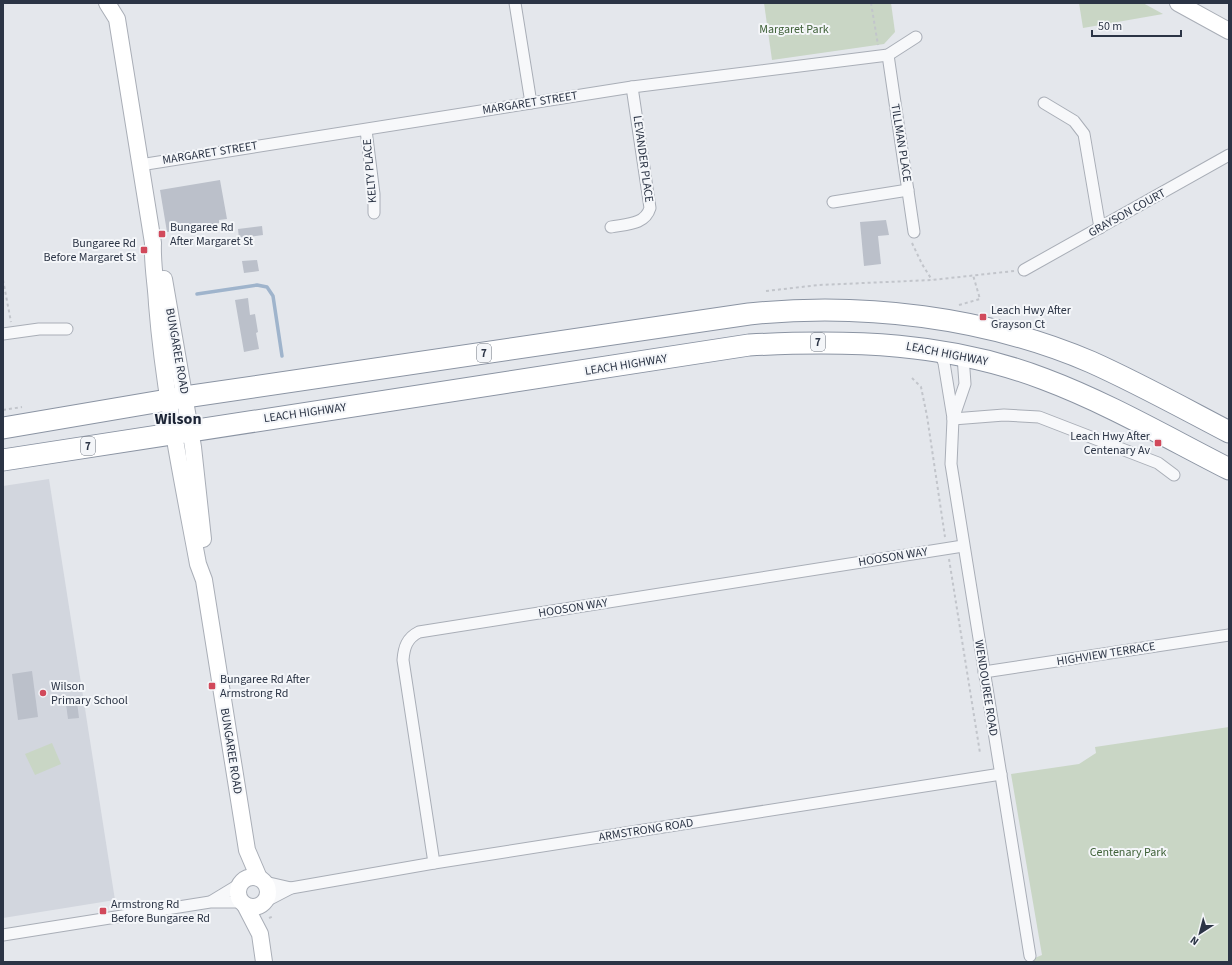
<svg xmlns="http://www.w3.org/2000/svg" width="1232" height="965" font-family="'Source Sans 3',sans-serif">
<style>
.built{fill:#d2d6de}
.green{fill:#c9d6c5}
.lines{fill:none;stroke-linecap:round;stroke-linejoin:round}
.stream{stroke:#9fb4cc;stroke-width:3.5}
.building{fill:#bbc0ca}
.street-casing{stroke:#a9aeb7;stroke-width:13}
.secondary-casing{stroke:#a9aeb7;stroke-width:18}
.highway-casing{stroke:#8b94a3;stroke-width:23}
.path{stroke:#c2c5cb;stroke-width:2;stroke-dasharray:3 3;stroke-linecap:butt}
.street{stroke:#f7f8fa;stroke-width:11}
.secondary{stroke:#fff;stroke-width:16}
.highway{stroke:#fff;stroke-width:21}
.poi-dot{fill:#d1495b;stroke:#f4f6f9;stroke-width:1.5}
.labels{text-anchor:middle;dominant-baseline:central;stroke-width:4;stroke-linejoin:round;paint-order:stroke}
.shield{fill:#f4f6f9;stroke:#676e7b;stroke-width:1}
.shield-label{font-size:11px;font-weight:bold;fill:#2b3445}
.park-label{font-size:12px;fill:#3f6138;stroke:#f4f6f9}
.street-label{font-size:12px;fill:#2b3445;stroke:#f4f6f9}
.poi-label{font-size:12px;fill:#2b3445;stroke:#f4f6f9;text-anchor:start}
.district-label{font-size:16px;font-weight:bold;fill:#1d2536;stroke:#f4f6f9}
</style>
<rect width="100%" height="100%" fill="#e4e7ec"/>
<polygon class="built" points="49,479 115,900 3,918 3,486"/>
<g class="green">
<polygon points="764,3 891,3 895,32 884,44 772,60"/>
<polygon points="1079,3 1143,3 1163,14 1083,28"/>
<polygon points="1229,727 1229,962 1025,962 1042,955 1011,774 1079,764 1096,753 1095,747"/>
<polygon points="52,743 61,764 35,775 25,754"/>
</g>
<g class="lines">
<polyline class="stream" points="197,294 257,285 267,287 273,296 282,356"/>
</g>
<g class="building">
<polygon points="220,180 227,219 219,220 219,223 199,227 199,228 167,232 160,190"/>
<polygon points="886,220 889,235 878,236 881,264 864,266 860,222"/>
<polygon points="262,226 263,235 239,238 238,229"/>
<polygon points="257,260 259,271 244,273 242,261"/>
<polygon points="248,298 250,315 255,314 258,332 256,333 259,349 244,352 235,300"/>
<polygon points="32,671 38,717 18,720 12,674"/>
<polygon points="77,702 79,718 68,719 66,704"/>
</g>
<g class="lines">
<g class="street-casing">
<g id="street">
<polyline points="515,3 531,103"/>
<polyline points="888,55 914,232"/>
<polyline points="1044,103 1074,121 1084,134 1100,228"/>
<polyline points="366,130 374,194 374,213"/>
<polyline points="140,165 632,87 888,55 916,37"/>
<polyline points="833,202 908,190"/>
<path d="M611,227C626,224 645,225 650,208L632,87"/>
<polyline points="1024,270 1229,155"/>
<polyline points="3,334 39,329 67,329"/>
<polyline points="939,351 944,363 953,418"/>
<polyline points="963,356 965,384 953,419 951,464 1030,956"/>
<polyline points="953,419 1004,415 1039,417 1158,463 1174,475"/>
<polyline points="984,672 1229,635"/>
<path d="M434,863L403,660C404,647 407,638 419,632L963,546"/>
<polyline points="265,882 291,888"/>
<polyline points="212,901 240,884"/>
<polyline points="266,901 291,888 434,863 1001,774"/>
<polyline points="3,935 210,902 241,902"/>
</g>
</g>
<g class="secondary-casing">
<g id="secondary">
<path d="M107,3L117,19L153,243C152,264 156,283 157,304C164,392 182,478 198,564L204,580L247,850L259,878"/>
<polyline points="1178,3 1229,31"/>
<polyline points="164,279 193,447 203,539"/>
<circle cx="253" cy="892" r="15"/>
<polyline points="245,905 260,934 264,962"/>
</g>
</g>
<g class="highway-casing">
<g id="highway">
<path d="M3,428L185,397L749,314C862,302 986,317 1091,362C1138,383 1183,408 1229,432"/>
<path d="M3,460L749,345C852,340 947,342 1044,379C1108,403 1168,438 1229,469"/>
</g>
</g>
<g class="path">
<polyline points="871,3 878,45"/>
<polyline points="912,243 922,264 932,280"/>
<polyline points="3,280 11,322"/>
<polyline points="766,291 819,285 932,280 1014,271"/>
<polyline points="959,305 980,299 973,275"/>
<polyline points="912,378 921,387 927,416 945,537"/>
<polyline points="3,410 22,407"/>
<polyline points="949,559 980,753"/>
<polyline points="269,918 274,916"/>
</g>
<use href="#street" class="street"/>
<use href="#secondary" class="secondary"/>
<use href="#highway" class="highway"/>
</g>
<g class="poi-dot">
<rect x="158" y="230" width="8" height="8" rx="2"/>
<rect x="140" y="246" width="8" height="8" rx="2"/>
<rect x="979" y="313" width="8" height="8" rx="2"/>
<rect x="1154" y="439" width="8" height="8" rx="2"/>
<rect x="208" y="682" width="8" height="8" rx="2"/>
<circle cx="43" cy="693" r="4"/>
<rect x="99" y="907" width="8" height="8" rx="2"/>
</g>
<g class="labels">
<g class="shield">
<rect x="811" y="333" width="14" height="18" rx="3"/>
<rect x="477" y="344" width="14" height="18" rx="3"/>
<rect x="81" y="437" width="14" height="18" rx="3"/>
</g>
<g class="shield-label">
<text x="818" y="342">7</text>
<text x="484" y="353">7</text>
<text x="88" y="446">7</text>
</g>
<g class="park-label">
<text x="794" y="29">Margaret Park</text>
<text x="1128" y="852">Centenary Park</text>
</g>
<g class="street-label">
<text transform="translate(530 103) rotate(-9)">MARGARET STREET</text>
<text transform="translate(901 143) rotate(81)">TILLMAN PLACE</text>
<text transform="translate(210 153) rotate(-9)">MARGARET STREET</text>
<text transform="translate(643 159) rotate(82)">LEVANDER PLACE</text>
<text transform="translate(370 171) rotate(-95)">KELTY PLACE</text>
<text transform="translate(1127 213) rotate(-29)">GRAYSON COURT</text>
<text transform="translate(177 351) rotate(80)">BUNGAREE ROAD</text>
<text transform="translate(947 354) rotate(11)">LEACH HIGHWAY</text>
<text transform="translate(626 365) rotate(-9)">LEACH HIGHWAY</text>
<text transform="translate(305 413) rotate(-8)">LEACH HIGHWAY</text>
<text transform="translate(893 557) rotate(-9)">HOOSON WAY</text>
<text transform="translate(573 608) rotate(-9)">HOOSON WAY</text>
<text transform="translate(1106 654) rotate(-9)">HIGHVIEW TERRACE</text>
<text transform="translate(986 688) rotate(81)">WENDOUREE ROAD</text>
<text transform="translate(231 751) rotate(81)">BUNGAREE ROAD</text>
<text transform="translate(646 830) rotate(-9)">ARMSTRONG ROAD</text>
</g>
<g class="poi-label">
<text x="170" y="227">Bungaree Rd<tspan x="170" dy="14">After Margaret St</tspan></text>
<text x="136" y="243" text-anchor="end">Bungaree Rd<tspan x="136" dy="14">Before Margaret St</tspan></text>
<text x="991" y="310">Leach Hwy After<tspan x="991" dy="14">Grayson Ct</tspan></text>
<text x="1150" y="436" text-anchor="end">Leach Hwy After<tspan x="1150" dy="14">Centenary Av</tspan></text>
<text x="220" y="679">Bungaree Rd After<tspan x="220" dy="14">Armstrong Rd</tspan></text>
<text x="51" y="686">Wilson<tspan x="51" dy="14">Primary School</tspan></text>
<text x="111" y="904">Armstrong Rd<tspan x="111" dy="14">Before Bungaree Rd</tspan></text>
</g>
<g class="district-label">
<text x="178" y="419">Wilson</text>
</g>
</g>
<rect width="1232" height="965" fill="none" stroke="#2b3445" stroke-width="8"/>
<g transform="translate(1200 933) rotate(216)" stroke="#f4f6f9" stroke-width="3" paint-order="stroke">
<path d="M0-3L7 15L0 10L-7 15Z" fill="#2b3445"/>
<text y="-6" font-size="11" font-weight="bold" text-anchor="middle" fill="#2b3445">N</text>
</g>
<path d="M1092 30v6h89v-6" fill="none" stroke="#2b3445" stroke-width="2"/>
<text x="1098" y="30" font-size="12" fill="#2b3445" stroke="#f4f6f9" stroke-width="3" paint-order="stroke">50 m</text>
</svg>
